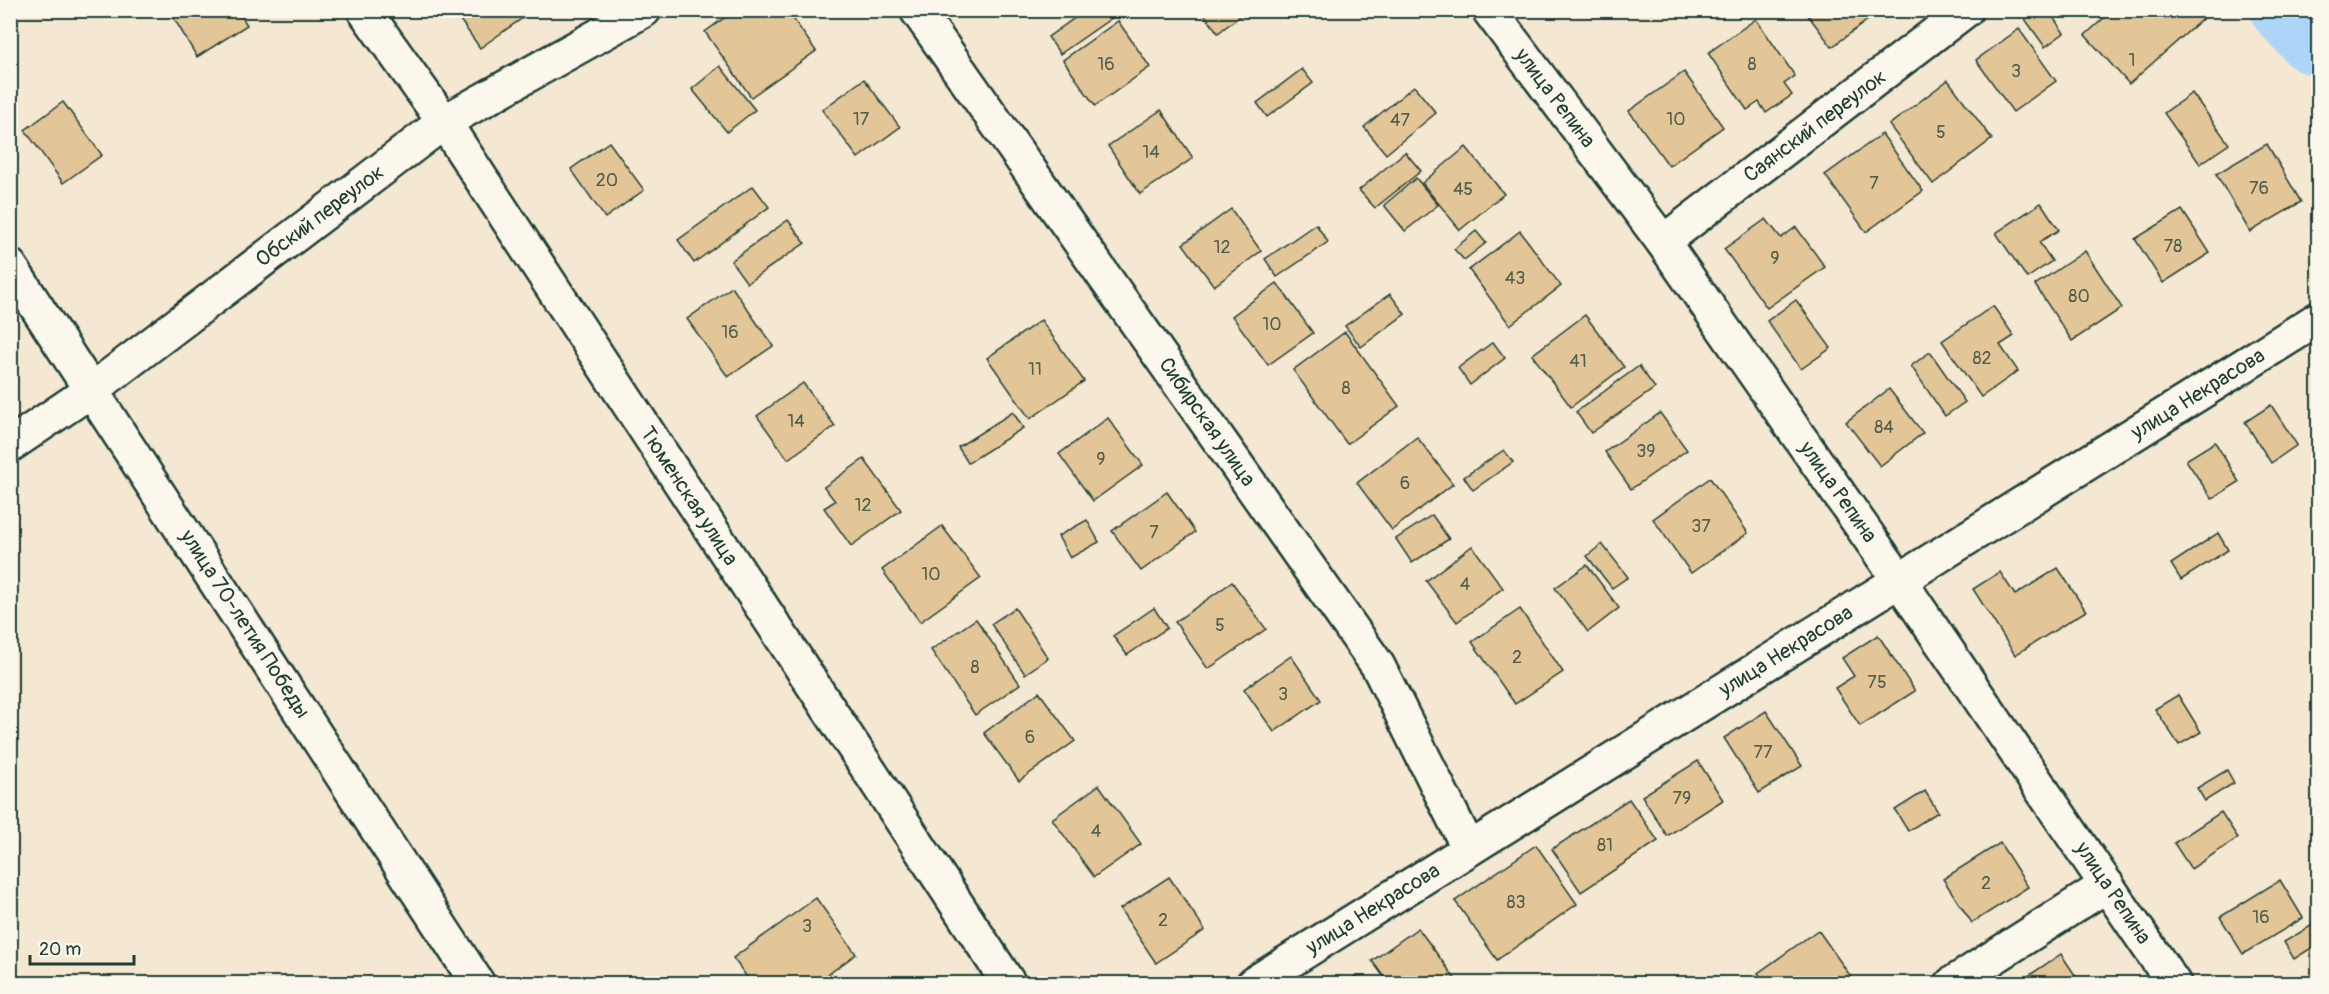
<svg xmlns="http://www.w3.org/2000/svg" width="2329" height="994" font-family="Pangolin,sans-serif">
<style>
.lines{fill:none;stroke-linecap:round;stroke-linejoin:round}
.river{stroke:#add5f7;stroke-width:62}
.building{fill:#e3c697;stroke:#1f3d34;stroke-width:1.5}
.minor-casing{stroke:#1f3d34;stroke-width:38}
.tertiary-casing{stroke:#1f3d34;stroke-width:38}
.minor{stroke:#fbf7ec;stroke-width:33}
.tertiary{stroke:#fbf7ec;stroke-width:33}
.labels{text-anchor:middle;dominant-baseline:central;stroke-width:4.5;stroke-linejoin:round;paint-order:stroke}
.number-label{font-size:18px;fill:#505f4d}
.street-label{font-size:21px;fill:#1f3d34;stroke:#fbf7ec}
</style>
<rect width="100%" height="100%" fill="#f4e8d2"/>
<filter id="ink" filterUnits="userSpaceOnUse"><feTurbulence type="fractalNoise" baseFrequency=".0167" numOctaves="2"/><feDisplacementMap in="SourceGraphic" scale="12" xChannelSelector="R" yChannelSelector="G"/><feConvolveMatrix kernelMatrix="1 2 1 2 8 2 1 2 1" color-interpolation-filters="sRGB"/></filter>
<g filter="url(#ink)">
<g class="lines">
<polyline class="river" points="2281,10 2310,42 2318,45"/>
</g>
<g class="building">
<polygon points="169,10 238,10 247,25 197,57"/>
<polygon points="453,10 519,10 524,17 480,48"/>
<polygon points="735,10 787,10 816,51 751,97 705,32"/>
<polygon points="1086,10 1109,10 1113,17 1060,54 1048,37"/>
<polygon points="1209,10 1248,10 1218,33 1204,14"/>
<polygon points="1804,10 1881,10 1832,47"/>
<polygon points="2037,10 2048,10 2064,33 2045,47 2025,19"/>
<polygon points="2113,10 2206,10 2208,14 2129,84 2085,35"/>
<polygon points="1756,19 1795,76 1784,84 1792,95 1766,113 1759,102 1747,110 1708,53"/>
<polygon points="1118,21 1150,67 1095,106 1063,60"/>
<polygon points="2019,29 2056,81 2013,112 1976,60"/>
<polygon points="720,66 755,110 727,132 692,89"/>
<polygon points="1302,69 1313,83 1267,117 1257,103"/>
<polygon points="1684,72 1723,127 1669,166 1629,111"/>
<polygon points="864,79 900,127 858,158 822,110"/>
<polygon points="1948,80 1992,139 1933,184 1889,125"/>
<polygon points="1414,86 1436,113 1386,154 1364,127"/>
<polygon points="2192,93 2229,144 2200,164 2164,113"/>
<polygon points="63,102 102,155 63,183 25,130"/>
<polygon points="1161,110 1193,158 1140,194 1108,146"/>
<polygon points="1882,134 1923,191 1866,232 1825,175"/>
<polygon points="609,142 644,190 605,218 571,169"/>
<polygon points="2267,144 2301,202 2250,232 2216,174"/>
<polygon points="1466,147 1504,194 1460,230 1422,183"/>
<polygon points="1405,152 1421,171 1375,208 1359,190"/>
<polygon points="1416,178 1438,205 1405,231 1384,205"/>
<polygon points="753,186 769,207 694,263 678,240"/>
<polygon points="2041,203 2059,230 2039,242 2052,261 2027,278 1996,233"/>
<polygon points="1231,209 1261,251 1214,286 1183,244"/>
<polygon points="2182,210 2210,253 2163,283 2135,239"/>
<polygon points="1766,219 1781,238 1796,227 1825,267 1767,308 1724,249"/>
<polygon points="788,220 805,243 747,283 731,261"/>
<polygon points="1316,224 1328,242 1277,277 1265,259"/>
<polygon points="1476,231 1486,243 1464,260 1454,249"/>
<polygon points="1520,231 1561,286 1510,325 1469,270"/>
<polygon points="2085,251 2122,308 2072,341 2035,285"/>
<polygon points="1277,283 1313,333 1268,365 1232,316"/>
<polygon points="732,287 773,346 728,377 687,319"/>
<polygon points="1390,294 1405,314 1361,347 1345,326"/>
<polygon points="1796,300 1831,348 1801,369 1767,321"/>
<polygon points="1993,306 2014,336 2000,345 2018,371 1981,397 1942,341"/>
<polygon points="1585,315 1624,367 1571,407 1532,355"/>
<polygon points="1041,320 1084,381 1030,419 987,358"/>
<polygon points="1345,332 1399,406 1347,444 1293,370"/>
<polygon points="1493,342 1505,358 1470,385 1458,368"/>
<polygon points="1930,352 1965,402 1945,416 1911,366"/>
<polygon points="1639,366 1655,388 1591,433 1576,412"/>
<polygon points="803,383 835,426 788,459 757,416"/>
<polygon points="1889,389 1923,433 1880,466 1846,422"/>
<polygon points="2271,405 2297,445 2271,463 2245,422"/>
<polygon points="1013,412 1023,428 968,463 958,447"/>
<polygon points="1660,413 1687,450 1631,489 1605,452"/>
<polygon points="1108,418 1143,465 1093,501 1059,454"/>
<polygon points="1417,437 1453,484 1392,530 1357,483"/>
<polygon points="2215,442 2239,482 2212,499 2186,460"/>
<polygon points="1504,450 1513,462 1473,490 1464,477"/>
<polygon points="864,459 901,510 851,546 824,508 835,501 824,487"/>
<polygon points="1710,478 1748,533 1691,573 1653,519"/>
<polygon points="1167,492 1195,532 1141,571 1112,531"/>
<polygon points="1432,515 1449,539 1412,563 1396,539"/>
<polygon points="1087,520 1099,542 1070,558 1058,536"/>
<polygon points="942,526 981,578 920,622 882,570"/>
<polygon points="2218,533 2228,550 2181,580 2171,564"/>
<polygon points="1602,544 1628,577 1612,588 1587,556"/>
<polygon points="1472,546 1503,588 1457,622 1426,581"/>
<polygon points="1587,565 1619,608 1588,632 1555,588"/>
<polygon points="2058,568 2086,611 2015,655 1973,589 2000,572 2015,595"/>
<polygon points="1232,582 1266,629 1208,669 1175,622"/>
<polygon points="1015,608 1048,658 1025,674 991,624"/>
<polygon points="1154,608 1167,628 1127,655 1113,636"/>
<polygon points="1520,609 1563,672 1515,704 1472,642"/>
<polygon points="976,619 1020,684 975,715 931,650"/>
<polygon points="1878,635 1915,691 1860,726 1835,688 1854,676 1842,658"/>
<polygon points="1291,656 1321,700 1274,732 1244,689"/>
<polygon points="1039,692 1075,741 1019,781 984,733"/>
<polygon points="2178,695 2201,732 2179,745 2155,709"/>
<polygon points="1766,711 1802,766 1759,793 1724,738"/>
<polygon points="1698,761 1723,800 1667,836 1642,796"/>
<polygon points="2227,770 2234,783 2205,801 2197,788"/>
<polygon points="1099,785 1141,844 1094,877 1052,819"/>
<polygon points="1925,791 1938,812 1908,831 1895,810"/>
<polygon points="1629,799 1658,841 1581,892 1552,849"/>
<polygon points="2221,812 2238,838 2191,869 2174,843"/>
<polygon points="2000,843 2028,887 1972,923 1943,879"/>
<polygon points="1536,845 1577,904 1497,960 1455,901"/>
<polygon points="1169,877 1205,930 1156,963 1120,909"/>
<polygon points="2280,880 2303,918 2243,954 2220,917"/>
<polygon points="816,898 856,954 815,984 752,984 733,958"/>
<polygon points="2314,924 2318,932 2318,944 2294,959 2284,942"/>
<polygon points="1418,928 1459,984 1389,984 1372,961"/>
<polygon points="1818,930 1856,984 1766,984 1758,973"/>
<polygon points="2061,954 2081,984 2018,984 2018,983"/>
<polygon points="1356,975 1362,984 1344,984"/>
</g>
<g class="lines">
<g class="minor-casing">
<g id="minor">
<polyline points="364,10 444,122 1009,984"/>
<polyline points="917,10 1378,666 1469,849"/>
<polyline points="1663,242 1966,10"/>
<polyline points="10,266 478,984"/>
<polyline points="10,445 93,389 444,122 644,10"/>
<polyline points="1253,984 2318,319"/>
<polyline points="1952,984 2107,885"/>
</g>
</g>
<g class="tertiary-casing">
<polyline id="tertiary" points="1489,10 1663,242 1899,580 2174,984"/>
</g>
<use href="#minor" class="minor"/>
<use href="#tertiary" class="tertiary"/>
</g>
</g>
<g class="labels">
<g class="number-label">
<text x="2132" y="60">1</text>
<text x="1106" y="64">16</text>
<text x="1752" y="64">8</text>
<text x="2016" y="71">3</text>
<text x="861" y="119">17</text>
<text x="1676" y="119">10</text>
<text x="1400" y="120">47</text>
<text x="1941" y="132">5</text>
<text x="1151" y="152">14</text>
<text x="607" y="180">20</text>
<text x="1874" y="183">7</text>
<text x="2259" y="188">76</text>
<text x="1463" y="189">45</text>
<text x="2173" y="246">78</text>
<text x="1222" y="247">12</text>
<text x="1775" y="258">9</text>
<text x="1515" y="278">43</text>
<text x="2079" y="296">80</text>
<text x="1272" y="324">10</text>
<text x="730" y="332">16</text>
<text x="1982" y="358">82</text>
<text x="1578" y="361">41</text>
<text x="1035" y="369">11</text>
<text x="1346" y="388">8</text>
<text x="796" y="421">14</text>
<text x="1884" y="427">84</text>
<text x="1646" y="451">39</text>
<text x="1101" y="459">9</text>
<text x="1405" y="483">6</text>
<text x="863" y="505">12</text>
<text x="1701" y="526">37</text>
<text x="1154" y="532">7</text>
<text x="931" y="574">10</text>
<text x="1465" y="584">4</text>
<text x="1220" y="625">5</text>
<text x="1517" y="657">2</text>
<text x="975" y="667">8</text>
<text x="1877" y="682">75</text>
<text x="1283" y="694">3</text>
<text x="1030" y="737">6</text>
<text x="1763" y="752">77</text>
<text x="1682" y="798">79</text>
<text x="1096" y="831">4</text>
<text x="1605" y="845">81</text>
<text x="1986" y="883">2</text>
<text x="1516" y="902">83</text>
<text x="2261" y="917">16</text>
<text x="1163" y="920">2</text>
<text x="807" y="926">3</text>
</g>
<g class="street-label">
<text transform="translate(1555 98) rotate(53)">улица Репина</text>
<text transform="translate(1815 126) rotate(-37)">Саянский переулок</text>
<text transform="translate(320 216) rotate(-37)">Обский переулок</text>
<text transform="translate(2198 394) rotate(-32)">улица Некрасова</text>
<text transform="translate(1207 422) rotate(55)">Сибирская улица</text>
<text transform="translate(1838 492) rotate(55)">улица Репина</text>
<text transform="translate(689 496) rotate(57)">Тюменская улица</text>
<text transform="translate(245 624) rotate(57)">улица 70-летия Победы</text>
<text transform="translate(1786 651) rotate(-32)">улица Некрасова</text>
<text transform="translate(2113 893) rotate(56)">улица Репина</text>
<text transform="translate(1373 909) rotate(-32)">улица Некрасова</text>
</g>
</g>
<rect width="2329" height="994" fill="none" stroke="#fbf7ec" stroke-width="36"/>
<rect x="18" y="18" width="2293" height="958" fill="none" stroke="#1f3d34" stroke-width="2" filter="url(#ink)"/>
<path d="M30 955v9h104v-9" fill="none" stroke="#1f3d34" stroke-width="3"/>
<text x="39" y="955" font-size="18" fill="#1f3d34" stroke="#fbf7ec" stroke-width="4.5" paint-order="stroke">20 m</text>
</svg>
